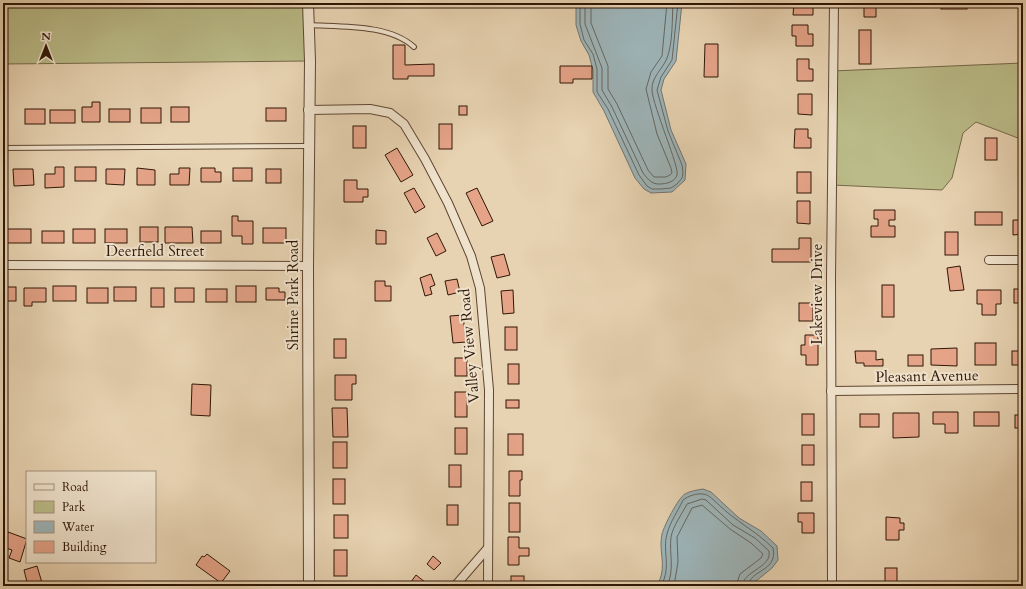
<svg xmlns="http://www.w3.org/2000/svg" width="1026" height="589" font-family="Cardo,serif">
<style>
.green{fill:#babb88;stroke:#756948}
.water{fill:#9db4b8;stroke:#717571}
.lines{fill:none;stroke-linecap:round;stroke-linejoin:round}
.shore{stroke:#666660;stroke-width:1}
.building{fill:#e5a388;stroke:#301707}
.service-casing{stroke:#5e4632;stroke-width:6}
.minor-casing{stroke:#5e4632;stroke-width:10}
.tertiary-casing{stroke:#5e4632;stroke-width:12}
.service{stroke:#efe2cc;stroke-width:4}
.minor{stroke:#efe2cc;stroke-width:8}
.tertiary{stroke:#efe2cc;stroke-width:10}
.labels{text-anchor:middle;dominant-baseline:central;stroke-width:4;stroke-linejoin:round;paint-order:stroke}
.street-label{font-size:15px;fill:#301707;stroke:#efe2cc}
</style>
<rect width="100%" height="100%" fill="#e7d2b1"/>
<filter id="stains"><feTurbulence type="fractalNoise" baseFrequency=".005" numOctaves="4"/><feColorMatrix values="0 0 0 0 .2 0 0 0 0 .09 0 0 0 0 .02 0 0 0 .5 -.17"/></filter>
<radialGradient id="worn" r=".72"><stop offset=".6" stop-color="#630" stop-opacity="0"/><stop offset="1" stop-color="#630" stop-opacity=".3"/></radialGradient>
<g class="green">
<polygon points="3,3 308,3 310,61 3,64"/>
<polygon points="1023,63 1023,140 976,122 963,133 952,178 942,190 832,185 832,71"/>
</g>
<g class="water">
<polygon points="576,3 682,3 676,61 664,79 661,90 671,130 686,164 685,180 672,192 651,193 644,189 635,178 604,111 593,92 593,70 589,55 581,41 576,25"/>
<path d="M703,489L711,492L739,518L761,531L777,546L778,560L772,568L750,586H657C668,565 658,554 662,534C664,526 678,498 685,494C690,491 697,490 703,489Z"/>
</g>
<g class="lines">
<g class="shore">
<polyline points="580,3 580,24 584,40 593,54 597,69 597,92 608,109 639,175 647,186 652,189 661,189 671,188 677,184 682,178 683,173 682,165 668,131 657,90 661,77 672,60 678,3"/>
<path d="M585,3V24L602,68V90L612,107L643,173C648,179 651,184 659,184C666,184 675,182 677,175C680,168 653,107 652,90C651,77 663,69 667,58C673,43 672,19 673,3"/>
<polyline points="591,3 591,23 608,66 608,89 617,104 648,170 654,177 666,177 670,175 672,173 671,168 657,134 646,89 651,72 662,56 667,3"/>
<path d="M661,586C672,566 662,552 667,534C670,522 678,511 683,500C688,496 697,493 703,494C710,495 713,500 718,504C735,521 756,531 773,548C778,572 750,569 748,586"/>
<path d="M667,586C675,570 669,554 671,537C673,526 682,514 687,504L702,499L706,500L733,525L755,538L769,551C772,568 744,570 742,586"/>
<polyline points="674,586 678,562 677,537 692,508 702,505 730,529 751,543 763,554 761,558 740,574 736,586"/>
</g>
</g>
<g class="building">
<polygon points="794,3 810,3 810,7 813,7 813,15 793,15"/>
<polygon points="859,3 876,3 876,17 864,17 864,6 859,6"/>
<rect x="941" y="3" width="26" height="6"/>
<polygon points="792,25 808,25 808,34 813,34 813,46 796,46 796,36 792,36"/>
<rect x="859" y="30" width="12" height="34"/>
<polygon points="705,44 718,44 718,77 704,77"/>
<polygon points="393,45 405,45 405,65 434,64 434,76 408,76 408,79 393,79"/>
<polygon points="797,59 809,59 809,69 813,69 813,81 797,81"/>
<polygon points="560,66 592,66 592,79 573,79 573,83 560,83"/>
<polygon points="798,94 812,94 812,115 798,114"/>
<polygon points="92,102 100,102 100,122 82,122 82,107 92,107"/>
<rect x="459" y="106" width="8" height="9"/>
<rect x="171" y="107" width="18" height="15"/>
<rect x="141" y="108" width="20" height="15"/>
<rect x="266" y="108" width="20" height="13"/>
<rect x="25" y="109" width="20" height="15"/>
<rect x="109" y="109" width="21" height="13"/>
<rect x="50" y="110" width="25" height="13"/>
<rect x="439" y="124" width="13" height="25"/>
<rect x="353" y="126" width="13" height="22"/>
<polygon points="795,129 808,129 808,138 811,138 811,148 794,148"/>
<rect x="985" y="138" width="12" height="22"/>
<polygon points="397,148 413,175 401,182 385,155"/>
<polygon points="55,167 64,167 64,187 45,188 45,174 55,174"/>
<rect x="75" y="167" width="21" height="14"/>
<polygon points="137,168 155,170 155,185 137,185"/>
<polygon points="179,168 190,168 189,185 170,185 170,174 179,174"/>
<polygon points="201,168 215,168 215,172 221,172 221,182 201,182"/>
<rect x="233" y="168" width="19" height="13"/>
<polygon points="13,169 33,169 34,185 14,186"/>
<polygon points="106,169 125,169 124,185 106,184"/>
<rect x="266" y="169" width="15" height="14"/>
<rect x="797" y="172" width="14" height="21"/>
<polygon points="344,180 357,180 357,189 368,189 368,197 363,197 363,202 344,202"/>
<polygon points="414,188 425,207 415,213 404,193"/>
<polygon points="477,188 493,221 482,226 466,193"/>
<polygon points="797,201 810,201 810,224 797,223"/>
<polygon points="874,210 895,210 895,220 889,220 889,226 895,226 895,237 871,237 871,226 878,226 878,219 874,219"/>
<rect x="975" y="212" width="27" height="13"/>
<polygon points="232,216 238,216 238,221 253,221 253,244 242,244 242,236 232,236"/>
<polygon points="1013,220 1023,220 1023,234 1013,235"/>
<rect x="140" y="227" width="18" height="15"/>
<polygon points="165,227 192,227 193,243 165,243"/>
<rect x="263" y="228" width="23" height="15"/>
<rect x="6" y="229" width="25" height="14"/>
<rect x="73" y="229" width="22" height="14"/>
<rect x="105" y="229" width="22" height="14"/>
<polygon points="376,230 386,231 386,244 376,244"/>
<rect x="42" y="231" width="22" height="12"/>
<rect x="201" y="231" width="20" height="12"/>
<rect x="945" y="232" width="13" height="23"/>
<polygon points="437,233 446,251 436,256 427,238"/>
<polygon points="799,238 811,238 811,262 772,262 772,249 799,249"/>
<polygon points="504,254 510,275 497,278 491,257"/>
<polygon points="960,266 964,290 950,291 947,268"/>
<polygon points="431,274 435,285 430,287 432,294 425,296 420,278"/>
<polygon points="457,279 460,292 448,295 445,281"/>
<polygon points="375,281 385,281 385,286 391,286 391,301 375,301"/>
<rect x="882" y="285" width="12" height="32"/>
<rect x="53" y="286" width="23" height="15"/>
<rect x="236" y="286" width="20" height="16"/>
<rect x="3" y="287" width="13" height="14"/>
<rect x="114" y="287" width="22" height="14"/>
<polygon points="24,288 46,288 46,302 32,302 32,306 24,306"/>
<rect x="87" y="288" width="21" height="15"/>
<rect x="151" y="288" width="13" height="19"/>
<rect x="175" y="288" width="19" height="14"/>
<polygon points="266,288 279,288 279,292 285,292 285,300 266,300"/>
<rect x="206" y="289" width="21" height="13"/>
<rect x="1014" y="289" width="9" height="14"/>
<polygon points="513,290 514,313 503,314 501,291"/>
<polygon points="977,290 1001,290 1001,304 996,304 996,315 982,315 982,304 977,304"/>
<rect x="799" y="303" width="14" height="18"/>
<polygon points="463,315 466,342 453,343 450,316"/>
<rect x="505" y="327" width="12" height="23"/>
<polygon points="805,335 818,335 818,365 806,365 806,355 801,355 801,345 805,345"/>
<rect x="334" y="339" width="12" height="19"/>
<rect x="975" y="343" width="21" height="22"/>
<polygon points="957,348 957,366 931,365 931,349"/>
<polygon points="855,351 876,351 876,360 883,359 883,366 864,366 864,363 856,363"/>
<rect x="1012" y="351" width="11" height="14"/>
<rect x="908" y="355" width="15" height="11"/>
<rect x="455" y="358" width="12" height="18"/>
<rect x="508" y="364" width="11" height="20"/>
<polygon points="335,375 356,375 356,384 352,384 352,400 335,400"/>
<polygon points="192,384 211,385 210,416 191,415"/>
<rect x="455" y="392" width="12" height="25"/>
<rect x="506" y="400" width="13" height="8"/>
<polygon points="332,408 347,408 348,437 333,437"/>
<polygon points="933,412 958,412 958,433 945,433 945,424 933,424"/>
<rect x="974" y="412" width="25" height="14"/>
<polygon points="893,413 919,413 919,437 893,438"/>
<rect x="802" y="414" width="12" height="21"/>
<rect x="860" y="414" width="19" height="13"/>
<rect x="1015" y="415" width="8" height="13"/>
<rect x="455" y="428" width="12" height="26"/>
<rect x="508" y="434" width="15" height="21"/>
<rect x="333" y="442" width="14" height="26"/>
<rect x="802" y="445" width="12" height="20"/>
<rect x="449" y="465" width="12" height="22"/>
<polygon points="509,471 522,471 522,480 520,480 520,496 509,496"/>
<rect x="333" y="479" width="12" height="25"/>
<rect x="801" y="482" width="11" height="19"/>
<rect x="509" y="503" width="11" height="29"/>
<rect x="447" y="505" width="11" height="20"/>
<polygon points="798,513 814,513 814,533 802,533 802,522 798,522"/>
<rect x="334" y="515" width="14" height="23"/>
<polygon points="886,517 900,518 900,523 904,523 904,530 899,530 899,540 886,540"/>
<polygon points="8,532 27,539 20,562 9,558 12,550 3,547"/>
<polygon points="508,537 519,537 519,548 529,548 529,556 519,556 519,565 508,565"/>
<rect x="334" y="550" width="13" height="26"/>
<polygon points="207,554 230,571 221,583 196,565 202,556 204,557"/>
<polygon points="433,556 441,563 434,570 427,564"/>
<polygon points="37,566 43,586 28,586 24,570"/>
<rect x="885" y="568" width="12" height="18"/>
<polygon points="416,575 425,582 423,586 408,586"/>
<rect x="511" y="576" width="13" height="10"/>
</g>
<g class="lines">
<g class="service-casing">
<g id="service">
<path d="M308,25C341,27 389,24 414,47"/>
<polyline points="3,148 308,146"/>
</g>
</g>
<g class="minor-casing">
<g id="minor">
<polyline points="308,110 370,109 390,113 404,124 425,159 448,203 471,256 480,288 489,390 488,586"/>
<polyline points="989,260 1023,260"/>
<polyline points="3,265 308,266"/>
<polyline points="831,391 1023,389"/>
<polyline points="455,586 487,549"/>
<polyline points="832,586 831,278 834,3"/>
</g>
</g>
<g class="tertiary-casing">
<polyline id="tertiary" points="308,3 310,61 308,266 309,586"/>
</g>
<use href="#service" class="service"/>
<use href="#minor" class="minor"/>
<use href="#tertiary" class="tertiary"/>
</g>
<g class="labels">
<g class="street-label">
<text x="155" y="251">Deerfield Street</text>
<text transform="translate(817 294) rotate(-90)">Lakeview Drive</text>
<text transform="translate(293 295) rotate(-90)">Shrine Park Road</text>
<text transform="translate(469 346) rotate(-95)">Valley View Road</text>
<text transform="translate(927 376) rotate(-1)">Pleasant Avenue</text>
</g>
</g>
<rect width="1026" height="589" fill="none" stroke="#e7d2b1" stroke-width="16"/>
<rect x="4" y="4" width="1018" height="581" fill="none" stroke="#301707" stroke-width="2"/>
<rect x="8" y="8" width="1010" height="573" fill="none" stroke="#301707"/>
<rect x="26" y="471" width="130" height="92" fill="#efe2cc" stroke="#a3917d"/>
<rect x="34" y="484" width="20" height="6" fill="#efe2cc" stroke="#a3917d"/>
<text x="62" y="491" font-size="12" fill="#301707">Road</text>
<rect x="34" y="501" width="20" height="12" fill="#babb88" stroke="#a3917d"/>
<text x="62" y="511" font-size="12" fill="#301707">Park</text>
<rect x="34" y="521" width="20" height="12" fill="#9db4b8" stroke="#a3917d"/>
<text x="62" y="531" font-size="12" fill="#301707">Water</text>
<rect x="34" y="541" width="20" height="12" fill="#e5a388" stroke="#a3917d"/>
<text x="62" y="551" font-size="12" fill="#301707">Building</text>
<g transform="translate(46 46)" stroke="#efe2cc" stroke-width="3" paint-order="stroke">
<path d="M0-3L7 15L0 10L-7 15Z" fill="#301707"/>
<text y="-6" font-size="11" font-weight="bold" text-anchor="middle" fill="#301707">N</text>
</g>
<rect width="100%" height="100%" filter="url(#stains)"/>
<rect width="100%" height="100%" fill="url(#worn)"/>
</svg>
